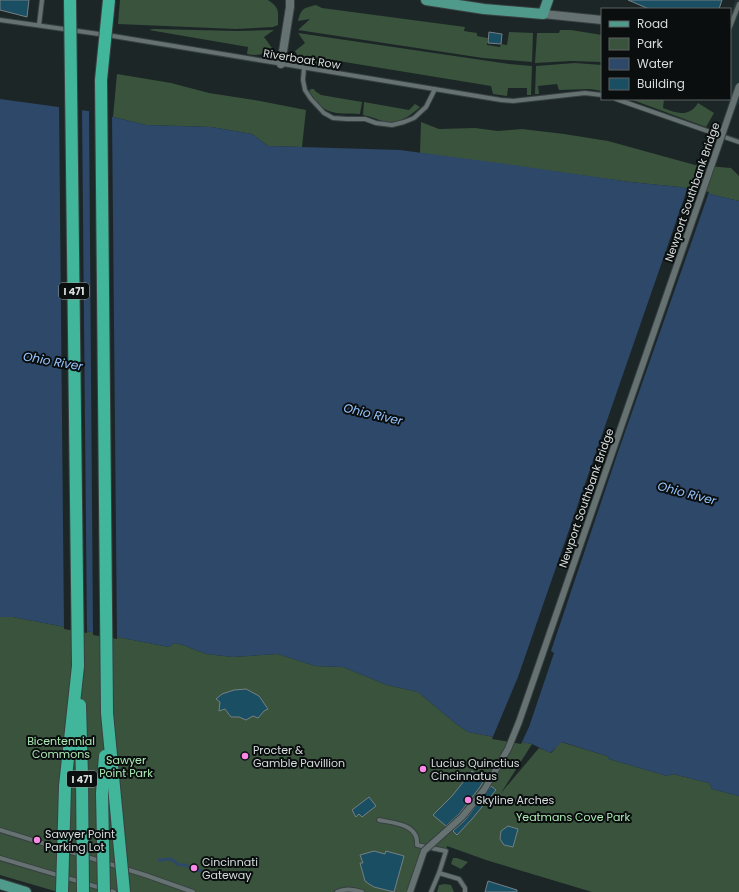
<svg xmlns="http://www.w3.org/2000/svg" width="739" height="892" font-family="Poppins,sans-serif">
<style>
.built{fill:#1e3031}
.green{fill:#3a533d}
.water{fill:#2e4869}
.pier{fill:#1c2627}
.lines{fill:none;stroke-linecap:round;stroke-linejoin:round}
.stream{stroke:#2e4869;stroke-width:3}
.building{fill:#1a4f63;stroke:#757f84}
.service-casing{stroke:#384041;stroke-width:6}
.minor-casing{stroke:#384041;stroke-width:10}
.primary-casing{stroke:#384041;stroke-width:12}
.motorway-casing{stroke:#384041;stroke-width:14}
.service{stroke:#667172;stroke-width:4}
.minor{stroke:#667172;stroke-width:8}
.primary{stroke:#509a8b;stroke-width:10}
.motorway{stroke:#41b69b;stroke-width:12}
.pedestrian-bridge-casing{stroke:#384041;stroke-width:8;stroke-linecap:butt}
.motorway-bridge-casing{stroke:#384041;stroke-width:14;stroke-linecap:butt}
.pedestrian-bridge{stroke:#667172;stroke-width:6}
.motorway-bridge{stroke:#41b69b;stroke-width:12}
.poi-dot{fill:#fb87e6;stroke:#0a0e0e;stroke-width:1.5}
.labels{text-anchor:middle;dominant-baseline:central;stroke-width:4;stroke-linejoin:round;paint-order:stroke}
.shield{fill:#0a0e0e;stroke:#999e9e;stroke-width:1}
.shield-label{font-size:10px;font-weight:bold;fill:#d6dcdc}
.street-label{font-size:11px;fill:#d6dcdc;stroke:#0a0e0e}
.park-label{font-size:11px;fill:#ade9b4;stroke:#0a0e0e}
.poi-label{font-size:11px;fill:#d6dcdc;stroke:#0a0e0e;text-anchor:start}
.water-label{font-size:12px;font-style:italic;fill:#97c5fe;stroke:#0a0e0e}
</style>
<rect width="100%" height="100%" fill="#1c2627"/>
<polygon class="built" points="735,0 739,0 739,105 722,99 730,99 730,15"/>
<g class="green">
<path d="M120,0H268C280,8 278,11 278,25L273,27L236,29L118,24Z"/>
<path d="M316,5L322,8L465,27L464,31L477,33V36L488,38L487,45L500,47L501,44L507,45L509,32L533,33L532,62L483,58L298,30L310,19L298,21C301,8 304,8 316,5Z"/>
<path d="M153,29L238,31L274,30L264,37L272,48C264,55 257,56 247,54L248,47L149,30Z"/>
<polygon points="560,30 571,30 602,35 602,62 571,61 535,63 537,33 559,33"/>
<path d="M298,33L509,64L532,66L531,95H527V88H508L507,96L493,94L491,86L320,58L318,65C305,63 301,63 295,51L305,43Z"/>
<polygon points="575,63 602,65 602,91 590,89 559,90 557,84 538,86 539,94 535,94 536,66"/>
<polygon points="117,74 171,83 209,93 260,101 306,110 302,147 268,146 252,134 211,127 146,125 113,117"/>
<path d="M311,89H314L315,91L321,95L362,102L360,114C334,113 324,116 309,91Z"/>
<path d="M630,99H664L663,108C676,113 689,118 698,103L714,113L706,127Z"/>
<path d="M364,102L409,110L415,104L420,107C412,114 402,122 391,123C385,123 371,116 363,115Z"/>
<polygon points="421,122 439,129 475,128 498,131 522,129 564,134 608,141 695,165 731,168 739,176 739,201 680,187 630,182 420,153"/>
<polygon points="0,617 13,617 169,647 174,643 183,645 206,654 233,657 278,654 315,666 343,667 387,685 418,692 455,723 468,732 532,744 501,793 539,748 551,753 561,742 607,756 609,759 667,776 673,774 709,783 712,789 739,796 739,892 592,892 486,860 447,846 446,851 423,846 410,892 58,892 0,875"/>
<polygon points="453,858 457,858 468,862 461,869 451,864"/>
<polygon points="445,884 451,885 454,892 437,892 439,885"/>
</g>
<polygon class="water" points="0,99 88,111 146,125 211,127 252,134 268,146 400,150 513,165 630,182 680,187 739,201 739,796 712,789 709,783 673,774 667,776 609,759 607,756 562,742 550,753 532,744 468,732 455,723 418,692 387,685 343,667 315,666 278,654 233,657 206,654 183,645 174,643 169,647 13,617 0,617"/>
<g class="pier">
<polygon points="59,105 82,108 87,633 64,629"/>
<polygon points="89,109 112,115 117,639 93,635"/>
<polygon points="688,187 709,192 618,452 551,651 554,653 529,727 521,744 492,739 518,677"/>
</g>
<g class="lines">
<path class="stream" d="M159,860L171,859L179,865H186C189,868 205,872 210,873C217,873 222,871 229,875L242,872L247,875"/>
</g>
<g class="building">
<polygon points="0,0 29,0 27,17 0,10"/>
<polygon points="628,0 722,0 719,9 649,9"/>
<polygon points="489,32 502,34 501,44 488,43"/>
<polygon points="246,689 259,696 268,709 264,711 258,718 253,716 246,720 239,717 231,717 225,709 219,711 220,702 216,699 222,694 234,690"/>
<polygon points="472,771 484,780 480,787 459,814 446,826 433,815 452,796"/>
<polygon points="491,786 496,790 472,819 457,835 453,831 465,820"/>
<polygon points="369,797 376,806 362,817 359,814 356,817 352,810"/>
<polygon points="508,826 518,829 513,847 504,845 500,839 501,831"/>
<polygon points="374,851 385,854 386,851 404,856 394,892 374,887 369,884 365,881 360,863 363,863 360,855"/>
<polygon points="488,881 517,890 517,892 485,892"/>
</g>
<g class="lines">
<g class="service-casing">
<g id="service">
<polyline points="0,20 113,36 501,100 513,101 585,93 602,95"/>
<polyline points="39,25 42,0"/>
<polyline points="730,27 739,4"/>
<polyline points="304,68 303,80 305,90 311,99 324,113 333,118 347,119 365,119 376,123 392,125 404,122 414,118 426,107 435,89"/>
<polyline points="616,99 739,142"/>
<path d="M379,820C394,823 419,824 417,845L446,851L439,873"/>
<polyline points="0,830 145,875 193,892"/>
<polyline points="0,858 114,892"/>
<path d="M337,892C345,888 353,889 362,892"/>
<polyline points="431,892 439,873 459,879 465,888 465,892"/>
</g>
</g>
<g class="minor-casing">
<g id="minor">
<polyline points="543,14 602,20"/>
<polyline points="281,64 290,7 290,0"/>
</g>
</g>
<g class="primary-casing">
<g id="primary">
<polyline points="426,0 484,9 543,14 548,0"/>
<polyline points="0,884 26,892"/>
</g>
</g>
<g class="motorway-casing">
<g id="motorway">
<polyline points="101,80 107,713"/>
<polyline points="77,583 78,666"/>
</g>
</g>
<use href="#service" class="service"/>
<use href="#minor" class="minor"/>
<use href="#primary" class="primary"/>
<use href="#motorway" class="motorway"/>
<g class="pedestrian-bridge-casing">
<polyline id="pedestrian-bridge" points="410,892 424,851 462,817 484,790 508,749 519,722 739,86"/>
</g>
<g class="motorway-bridge-casing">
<g id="motorway-bridge">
<polyline points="70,0 77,583"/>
<polyline points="101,80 109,0"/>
<polyline points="80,705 82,776 83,892"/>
<polyline points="107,713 124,892"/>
<polyline points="62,892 65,786 78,666"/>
<polyline points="104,892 102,793 105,756"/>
</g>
</g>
<use href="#pedestrian-bridge" class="pedestrian-bridge"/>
<use href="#motorway-bridge" class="motorway-bridge"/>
</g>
<g class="poi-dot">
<circle cx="245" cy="756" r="4"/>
<circle cx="423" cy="769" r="4"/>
<circle cx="468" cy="800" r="4"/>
<circle cx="37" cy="840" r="4"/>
<circle cx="194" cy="868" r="4"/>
</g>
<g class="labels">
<g class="shield">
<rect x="59" y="283" width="30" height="16" rx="3"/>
<rect x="67" y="771" width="30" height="16" rx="3"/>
</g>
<g class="shield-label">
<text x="74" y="291">I 471</text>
<text x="82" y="779">I 471</text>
</g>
<g class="street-label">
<text transform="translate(302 59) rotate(9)">Riverboat Row</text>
<text transform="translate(692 192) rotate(-71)">Newport Southbank Bridge</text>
<text transform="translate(586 498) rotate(-71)">Newport Southbank Bridge</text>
</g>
<g class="park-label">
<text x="61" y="741">Bicentennial<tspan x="61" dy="13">Commons</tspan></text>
<text x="126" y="760">Sawyer<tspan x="126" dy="13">Point Park</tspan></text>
<text x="573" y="817">Yeatmans Cove Park</text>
</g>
<g class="poi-label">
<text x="253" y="750">Procter &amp;<tspan x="253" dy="13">Gamble Pavillion</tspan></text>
<text x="431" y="763">Lucius Quinctius<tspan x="431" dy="13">Cincinnatus</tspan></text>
<text x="476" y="800">Skyline Arches</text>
<text x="45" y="834">Sawyer Point<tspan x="45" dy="13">Parking Lot</tspan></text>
<text x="202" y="862">Cincinnati<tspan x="202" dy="13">Gateway</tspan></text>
</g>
<g class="water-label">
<text transform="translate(53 361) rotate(10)">Ohio River</text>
<text transform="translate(373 414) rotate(13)">Ohio River</text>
<text transform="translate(687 493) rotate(15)">Ohio River</text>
</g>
</g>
<rect x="601" y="8" width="130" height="92" fill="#0a0e0e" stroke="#5c6060"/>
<rect x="609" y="21" width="20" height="6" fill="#509a8b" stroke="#5c6060"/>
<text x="637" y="28" font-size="12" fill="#d6dcdc">Road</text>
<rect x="609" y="38" width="20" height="12" fill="#3a533d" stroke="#5c6060"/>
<text x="637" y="48" font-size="12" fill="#d6dcdc">Park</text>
<rect x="609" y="58" width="20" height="12" fill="#2e4869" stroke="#5c6060"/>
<text x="637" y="68" font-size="12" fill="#d6dcdc">Water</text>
<rect x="609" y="78" width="20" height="12" fill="#1a4f63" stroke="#5c6060"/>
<text x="637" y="88" font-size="12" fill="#d6dcdc">Building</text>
</svg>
